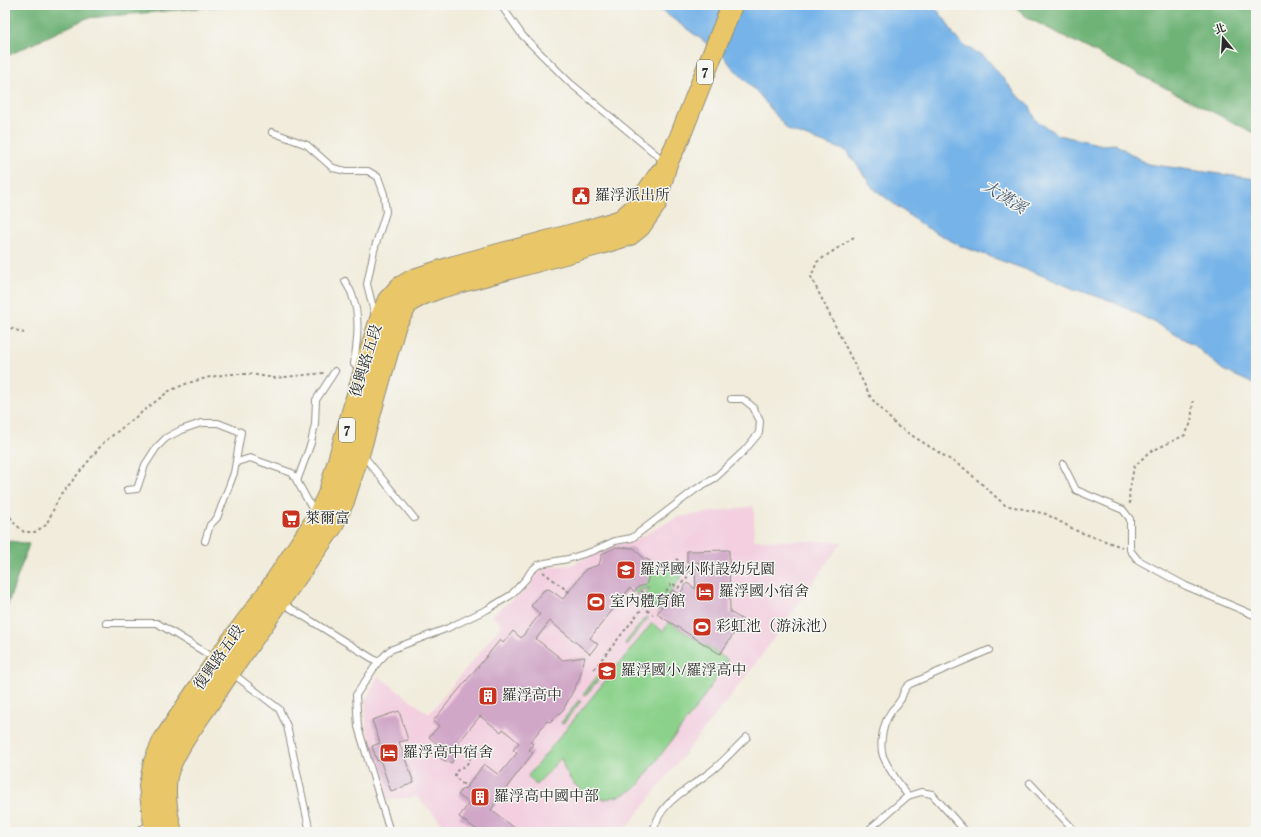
<svg xmlns="http://www.w3.org/2000/svg" width="1261" height="837" font-family="Vollkorn,'Noto Serif TC',serif">
<style>
.built{fill:#f3cfdf}
.green{fill:#8bd18b;stroke:#5b7e5b}
.forest{fill:#70b377;stroke:#4e6f51}
.water{fill:#76b3e8;stroke:#506f8a}
.building{fill:#d0a7c7}
.lines{fill:none;stroke-linecap:round;stroke-linejoin:round}
.service-casing{stroke:#8e8c83;stroke-width:8}
.primary-casing{stroke:#8e8c83;stroke-width:22}
.path{stroke:#8e8c83;stroke-width:2;stroke-dasharray:3 3;stroke-linecap:butt}
.service{stroke:#fff;stroke-width:6}
.primary{stroke:#e9c769;stroke-width:20}
.labels{text-anchor:middle;dominant-baseline:central;stroke-width:3;stroke-linejoin:round;paint-order:stroke}
.shield{fill:#f6f6f2;stroke:#686867;stroke-width:1}
.shield-label{font-size:14px;font-weight:bold;fill:#2b2b2b}
.poi-label{font-size:15px;fill:#2b2b2b;stroke:#f6f6f2;text-anchor:start}
.street-label{font-size:15px;fill:#2b2b2b;stroke:#f6f6f2}
.water-label{font-size:16px;font-style:italic;fill:#455b6d;stroke:#f6f6f2}
</style>
<rect width="100%" height="100%" fill="#f6f6f2"/>
<filter id="ink" filterUnits="userSpaceOnUse"><feTurbulence type="fractalNoise" baseFrequency=".025" numOctaves="2"/><feDisplacementMap in="SourceGraphic" scale="8" xChannelSelector="R" yChannelSelector="G"/><feConvolveMatrix kernelMatrix="1 2 1 2 8 2 1 2 1" color-interpolation-filters="sRGB"/></filter>
<filter id="wash" filterUnits="userSpaceOnUse"><feTurbulence type="fractalNoise" baseFrequency=".012" numOctaves="4" result="noise"/><feDisplacementMap in="SourceGraphic" scale="16" xChannelSelector="R" yChannelSelector="G"/><feGaussianBlur stdDeviation="0.9" result="paint"/><feColorMatrix in="noise" values="0 0 0 0 0 0 0 0 0 0 0 0 0 0 0 0 0 1.4 0 .05"/><feComposite in="paint" operator="in"/></filter>
<g filter="url(#wash)">
<rect width="100%" height="100%" fill="#f1ecdb"/>
<polygon class="built" points="754,506 754,540 842,542 754,666 623,832 454,832 443,824 417,797 388,800 366,726 365,701 378,676 429,714 502,625 491,615 518,596 530,585 536,575 541,571 548,567 571,565 617,544 633,541 678,517"/>
<g class="green">
<polygon points="649,560 663,570 669,562 684,572 659,611 642,599 650,588 641,590 638,596 634,592 652,571 648,568 650,564"/>
<polygon points="646,617 648,618 626,645 625,643"/>
<polygon points="669,622 728,660 699,704 636,788 620,796 605,799 593,797 582,791 572,782 565,770 561,758 536,785 528,776 652,623 663,631"/>
<polygon points="600,672 603,674 585,696 583,695"/>
<polygon points="579,700 581,701 563,724 561,723"/>
</g>
<g class="forest">
<polygon points="5,5 233,5 87,18 5,57"/>
<polygon points="1013,5 1256,5 1256,134 1028,18"/>
<polygon points="5,540 29,544 5,612"/>
</g>
<polygon class="water" points="654,5 933,5 946,21 955,37 965,46 986,58 1017,95 1030,106 1035,120 1058,135 1103,145 1115,144 1147,164 1256,179 1256,385 1223,370 1194,345 1152,321 1109,300 1074,289 1041,275 961,246 922,225 873,188 847,151 788,130 759,94 732,67 723,55"/>
<g id="blocks">
<g class="building">
<polygon points="616,547 634,548 643,558 649,560 652,572 649,576 646,585 638,587 634,592 630,588 590,638 598,644 590,654 550,621 536,639 563,660 585,657 579,680 563,710 550,722 547,721 530,742 533,744 529,750 533,753 510,783 491,810 520,832 480,832 459,817 469,803 458,795 462,789 466,788 484,764 499,775 517,753 513,750 519,743 503,729 501,732 480,716 452,751 454,756 452,763 443,760 436,755 442,748 429,737 439,726 433,721 500,640 503,643 513,631 521,638 540,614 531,606 544,590 549,589 563,599 586,569 599,565 602,554"/>
<polygon points="729,550 730,612 743,620 720,654 657,614 672,590 679,595 687,583 696,589 695,570 700,562 687,563 687,551"/>
<polygon points="399,711 408,740 399,742 414,783 391,791 380,760 377,761 372,746 380,743 372,720"/>
</g>
</g>
</g>
<g filter="url(#ink)">
<use href="#blocks" fill-opacity="0" stroke="#8e8c83" stroke-width="1"/>
<g class="lines">
<g class="service-casing">
<g id="service">
<polyline points="501,5 522,35 569,82 664,161"/>
<polyline points="272,132 307,145 333,168 346,171 368,171 378,177 384,194 386,212 374,250 367,284 375,316"/>
<path d="M345,281C347,286 351,290 352,295C361,317 357,342 354,364"/>
<polyline points="362,454 414,518"/>
<polyline points="237,462 250,458 292,473 297,481 314,512"/>
<polyline points="1063,464 1076,490 1123,510 1130,519 1130,550 1138,560 1186,586 1256,616"/>
<polyline points="297,481 311,443 315,424 316,400 335,371"/>
<polyline points="127,490 137,489 145,465 156,448 166,438 181,430 201,423 218,423 241,432 234,473 217,518 210,525 205,541"/>
<polyline points="282,603 378,662"/>
<polyline points="106,623 157,623 216,659"/>
<polyline points="232,673 279,709 287,726 310,832"/>
<polyline points="1030,783 1076,832"/>
<path d="M908,796C899,783 889,771 883,756C879,744 883,723 891,712C893,708 897,706 899,702C905,696 900,691 910,684L989,650"/>
<polyline points="136,832 141,829 152,825"/>
<polyline points="390,832 358,727 356,695 378,662 390,650 448,628 488,609 511,595 526,579 531,571 538,565 545,563 568,559 593,551 615,541 632,538 696,489 715,478 744,451 759,433 760,421 753,407 743,399 731,399"/>
<path d="M653,832C660,802 684,792 706,775C721,765 733,750 747,737"/>
<polyline points="866,832 908,796 921,792 932,794 966,832"/>
</g>
</g>
<g class="primary-casing">
<g id="primary">
<polyline points="156,832 154,824 149,786 154,762 163,741 218,659 268,592 317,518 329,492 366,363 381,316 388,300 400,287 414,279 454,266 595,228 621,220 637,206 660,173"/>
<path d="M172,832C167,816 163,785 169,769C180,741 201,716 217,691C254,636 294,581 332,527L344,501L360,451L396,324L409,302L422,295L440,288L601,244L630,235L640,227L656,204L667,163L679,139L732,5"/>
</g>
</g>
<g class="path">
<polyline points="854,237 817,262 811,277 871,398 897,426 965,469 1005,505 1046,514 1077,531 1122,547"/>
<polyline points="5,326 24,333"/>
<polyline points="1130,504 1129,494 1134,467 1148,453 1185,435 1191,423 1193,401"/>
<polyline points="5,506 13,522 24,532 35,532 46,525 60,496 104,442 169,391 188,383 210,377 229,374 251,374 275,378 324,373"/>
<polyline points="543,572 569,592"/>
<polyline points="641,591 646,594"/>
<polyline points="647,610 653,615"/>
<polyline points="594,669 649,600 657,605 672,583 678,588 688,576 689,570 675,558"/>
<polyline points="457,744 466,751 470,759 467,764 455,772 455,776 461,783 467,786"/>
</g>
<use href="#service" class="service"/>
<use href="#primary" class="primary"/>
</g>
</g>
<defs>
<g id="civic-square" transform="scale(1)"><rect x="-9" y="-9" width="18" height="18" rx="4" fill="#c8321e" stroke="#f6f6f2"/><path d="M-.6-6.5H3V-4.5H.6V-3L4-1V1h2V6H-6V1h2V-1L-.6-3ZM-1.2 2.5V6h2.4V2.5Z" fill="#fff"/></g>
<g id="supermarket-square" transform="scale(1)"><rect x="-9" y="-9" width="18" height="18" rx="4" fill="#c8321e" stroke="#f6f6f2"/><path d="M-6-5.5h2.5l.6 2H6L4.5 2H-2.5L-4.4-4H-6ZM-1.5 3.2a1.3 1.3 0 1 0 .1 0ZM3 3.2a1.3 1.3 0 1 0 .1 0Z" fill="#fff"/></g>
<g id="school-square" transform="scale(1)"><rect x="-9" y="-9" width="18" height="18" rx="4" fill="#c8321e" stroke="#f6f6f2"/><path d="M0-5L7-2L0 1L-7-2ZM-4 1L0 2.5L4 1V4Q0 6-4 4Z" fill="#fff"/></g>
<g id="hotel-square" transform="scale(1)"><rect x="-9" y="-9" width="18" height="18" rx="4" fill="#c8321e" stroke="#f6f6f2"/><path d="M-6-4.5h1.5V1H6V5H4.5V3h-9V5H-6ZM-4 0a1.8 1.8 0 1 1 3.6 0ZM.5 0V-2.5h3Q6-2.5 6 0Z" fill="#fff"/></g>
<g id="stadium-square" transform="scale(1)"><rect x="-9" y="-9" width="18" height="18" rx="4" fill="#c8321e" stroke="#f6f6f2"/><path d="M0-5a6.5 5 0 1 0 0 10a6.5 5 0 1 0 0-10ZM-3.5-1.8h7v3.6h-7Z" fill="#fff"/></g>
<g id="building-square" transform="scale(1)"><rect x="-9" y="-9" width="18" height="18" rx="4" fill="#c8321e" stroke="#f6f6f2"/><path d="M-4-6H4V6H1V3H-1V6H-4ZM-2.5-4.3h1.7v1.8h-1.7ZM.8-4.3h1.7v1.8H.8ZM-2.5-1h1.7V.8h-1.7ZM.8-1h1.7V.8H.8Z" fill="#fff"/></g>
</defs>
<g fill-rule="evenodd">
<use href="#civic-square" x="581" y="196"/>
<use href="#supermarket-square" x="291" y="519"/>
<use href="#school-square" x="626" y="570"/>
<use href="#hotel-square" x="705" y="592"/>
<use href="#stadium-square" x="596" y="602"/>
<use href="#stadium-square" x="702" y="627"/>
<use href="#school-square" x="607" y="671"/>
<use href="#building-square" x="488" y="696"/>
<use href="#hotel-square" x="389" y="753"/>
<use href="#building-square" x="480" y="797"/>
</g>
<g class="labels">
<g class="shield">
<rect x="697" y="60" width="16" height="24" rx="3"/>
<rect x="339" y="418" width="16" height="24" rx="3"/>
</g>
<g class="shield-label">
<text x="705" y="72">7</text>
<text x="347" y="430">7</text>
</g>
<g class="poi-label">
<text x="595" y="196">羅浮派出所</text>
<text x="305" y="519">萊爾富</text>
<text x="640" y="570">羅浮國小附設幼兒園</text>
<text x="719" y="592">羅浮國小宿舍</text>
<text x="610" y="602">室內體育館</text>
<text x="716" y="627">彩虹池（游泳池）</text>
<text x="621" y="671">羅浮國小/羅浮高中</text>
<text x="502" y="696">羅浮高中</text>
<text x="403" y="753">羅浮高中宿舍</text>
<text x="494" y="797">羅浮高中國中部</text>
</g>
<g class="street-label">
<text transform="translate(367 361) rotate(-73)">復興路五段</text>
<text transform="translate(220 658) rotate(-55)">復興路五段</text>
</g>
<g class="water-label">
<text transform="translate(1004 198) rotate(32)">大漢溪</text>
</g>
</g>
<rect width="1261" height="837" fill="none" stroke="#f6f6f2" stroke-width="20"/>
<g transform="translate(1223 38) rotate(342)" stroke="#f6f6f2" stroke-width="3" paint-order="stroke">
<path d="M0-3L7 15L0 10L-7 15Z" fill="#2b2b2b"/>
<text y="-6" font-size="11" font-weight="bold" text-anchor="middle" fill="#2b2b2b">北</text>
</g>
</svg>
